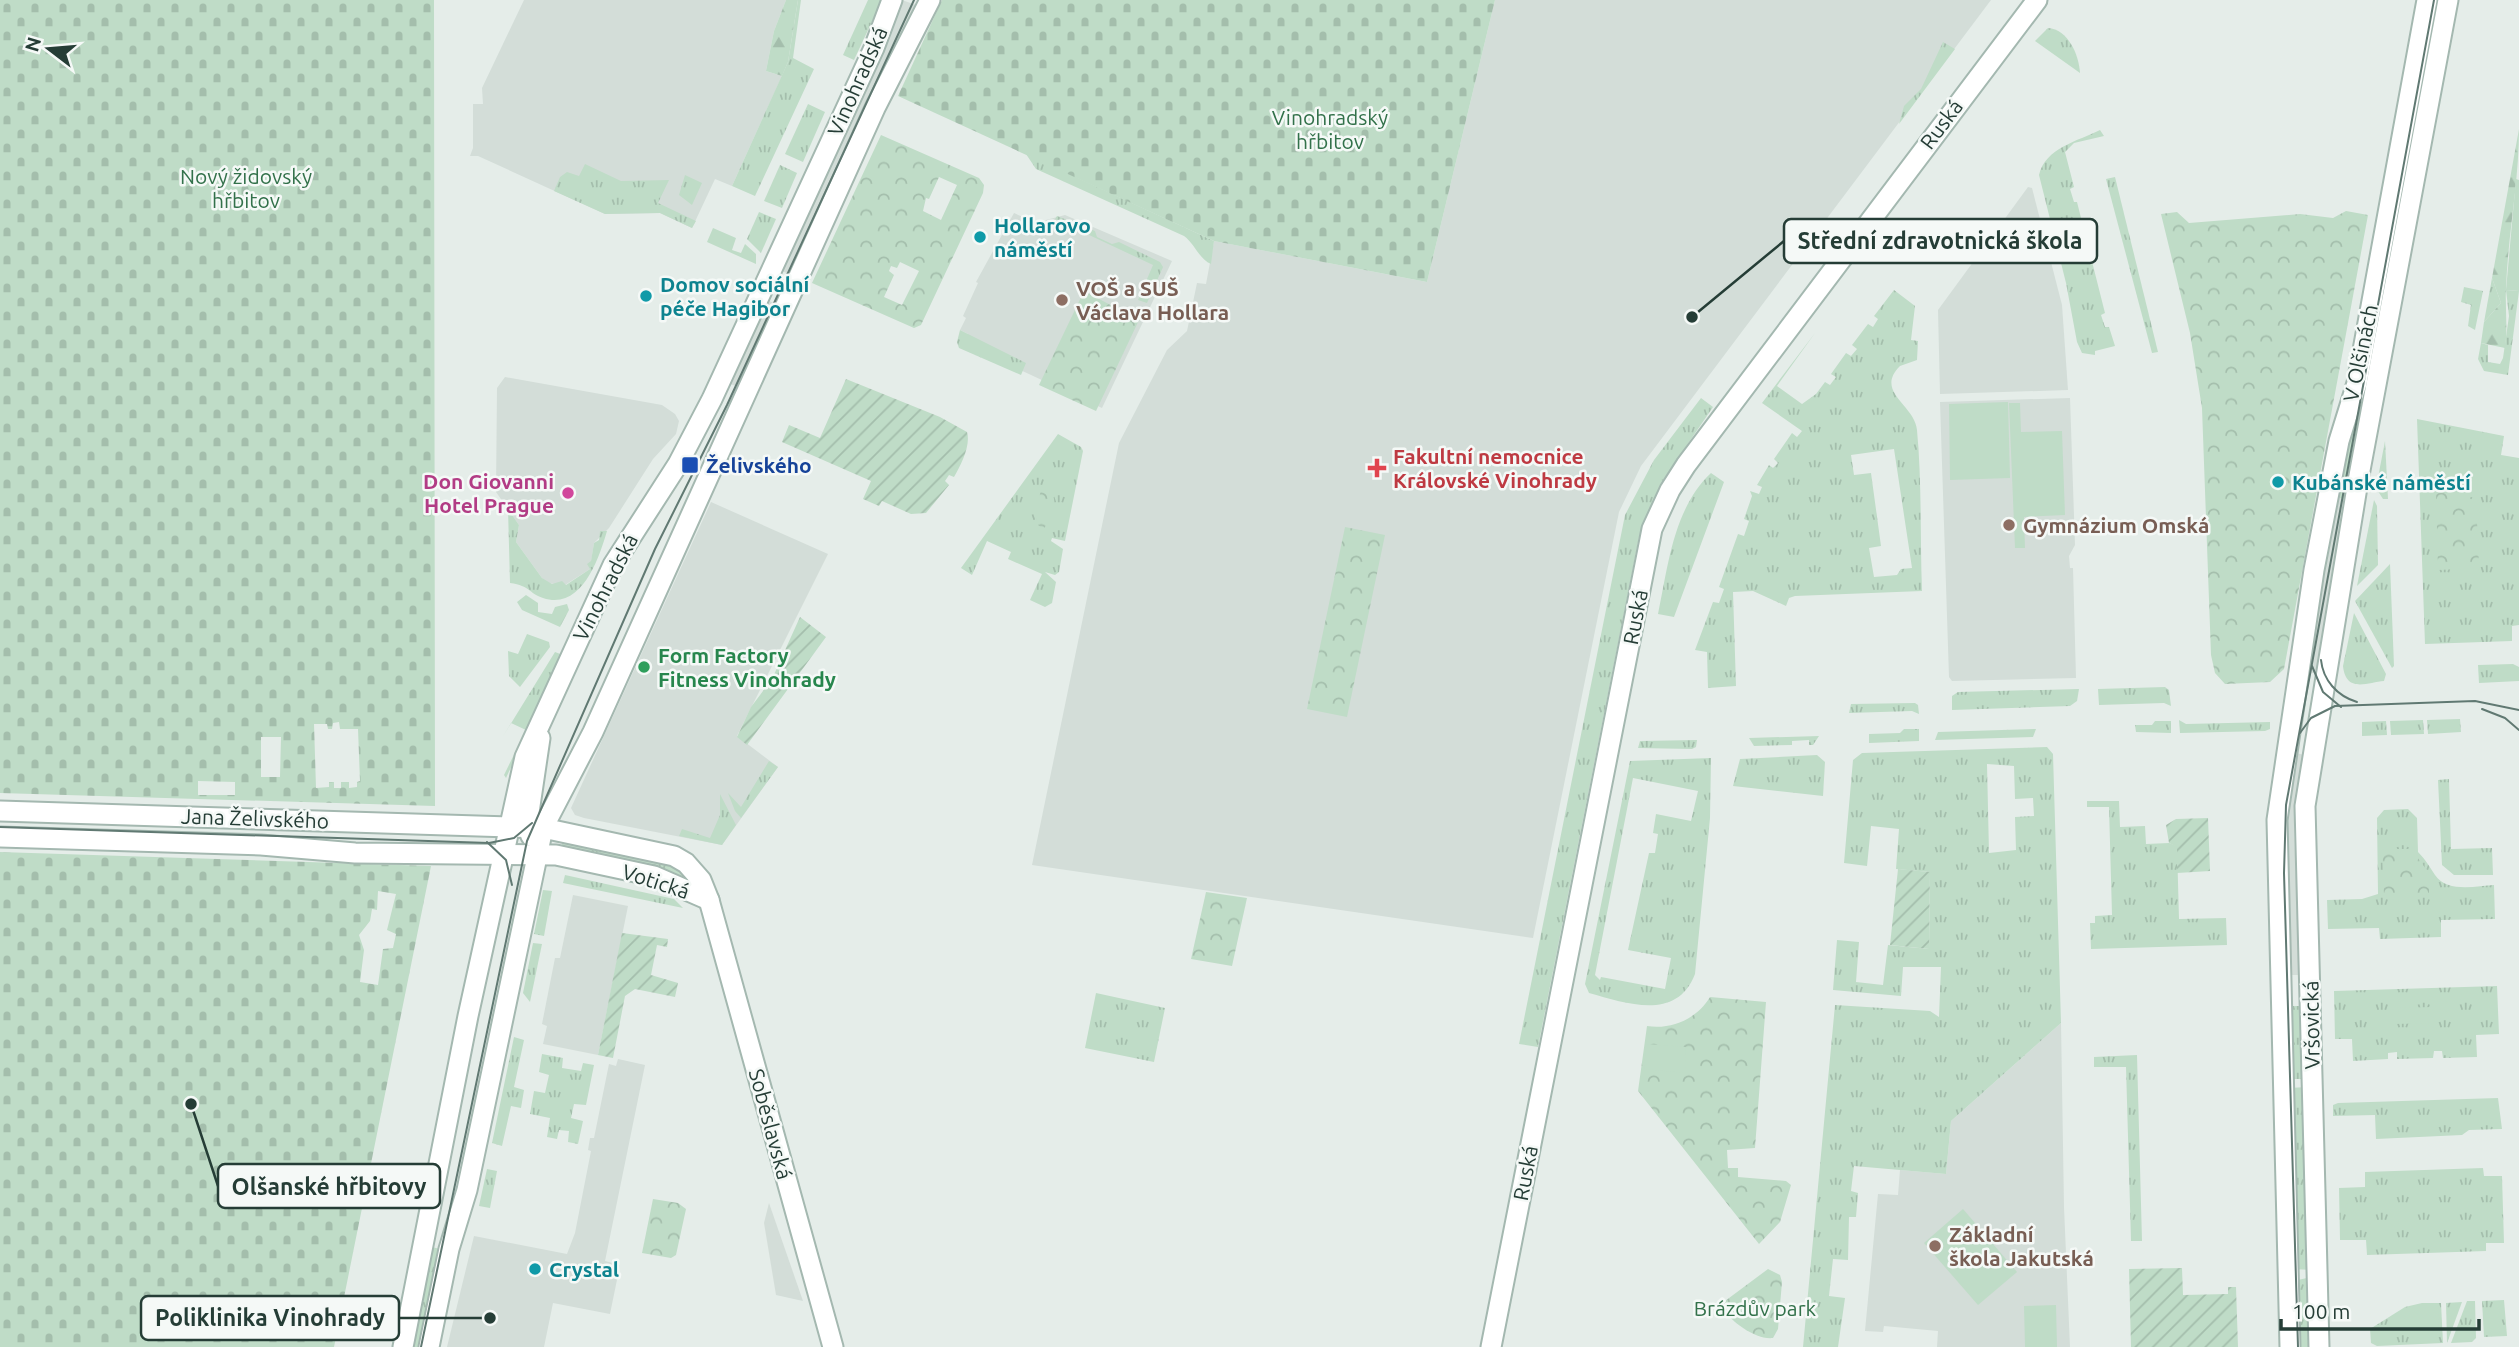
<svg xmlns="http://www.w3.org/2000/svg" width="2519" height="1347" font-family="Ubuntu,sans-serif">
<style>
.built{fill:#d3ddd8}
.grass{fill:url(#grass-tufts);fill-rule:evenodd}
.forest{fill:url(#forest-firs)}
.cemetery{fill:url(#cemetery-stones);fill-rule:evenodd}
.park{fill:url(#park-crowns);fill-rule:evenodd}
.garden{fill:url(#garden-furrows)}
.pitch{fill:#bfdcc7}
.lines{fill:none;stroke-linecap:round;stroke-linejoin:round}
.secondary-casing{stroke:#a4b8b0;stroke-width:23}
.secondary{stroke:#fff;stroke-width:19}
.tram{stroke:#607972;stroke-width:2}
.culture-dot{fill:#0f9aa8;stroke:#f5f9f7;stroke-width:2.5}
.education-dot{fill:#8d6e63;stroke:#f5f9f7;stroke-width:2.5}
.transit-dot{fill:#1a4fb4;stroke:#f5f9f7;stroke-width:2.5}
.health-dot{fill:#e0444e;stroke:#f5f9f7;stroke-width:2.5}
.hotel-dot{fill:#d1479c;stroke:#f5f9f7;stroke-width:2.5}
.leisure-dot{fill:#2e9e5b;stroke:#f5f9f7;stroke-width:2.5}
.labels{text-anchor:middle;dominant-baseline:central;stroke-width:5;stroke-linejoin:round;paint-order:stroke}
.street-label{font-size:21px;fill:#253d36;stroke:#f5f9f7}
.park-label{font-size:21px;fill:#32714a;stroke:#f5f9f7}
.culture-label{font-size:21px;font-weight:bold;fill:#0d838f;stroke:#f5f9f7;text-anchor:start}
.education-label{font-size:21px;font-weight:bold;fill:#785e54;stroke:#f5f9f7;text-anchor:start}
.health-label{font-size:21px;font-weight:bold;fill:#be3a42;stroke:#f5f9f7;text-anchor:start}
.transit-label{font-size:21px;font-weight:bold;fill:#164399;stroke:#f5f9f7;text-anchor:start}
.hotel-label{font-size:21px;font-weight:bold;fill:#b23c85;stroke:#f5f9f7;text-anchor:end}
.leisure-label{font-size:21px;font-weight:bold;fill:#27864d;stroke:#f5f9f7;text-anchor:start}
.leader{fill:none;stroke:#253d36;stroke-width:2.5}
.callout-dot{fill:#253d36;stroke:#f5f9f7;stroke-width:2.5}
.callout{fill:#f5f9f7;stroke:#253d36;stroke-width:2.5}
.callout-label{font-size:23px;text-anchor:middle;font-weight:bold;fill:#253d36}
</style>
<defs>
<pattern id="grass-tufts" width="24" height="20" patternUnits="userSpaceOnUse" patternTransform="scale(1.75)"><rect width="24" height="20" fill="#bfdcc7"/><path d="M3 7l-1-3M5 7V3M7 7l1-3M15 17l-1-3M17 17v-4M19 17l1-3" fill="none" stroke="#a4beac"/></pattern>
<pattern id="forest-firs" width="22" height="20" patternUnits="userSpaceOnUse" patternTransform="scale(1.75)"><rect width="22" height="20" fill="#bfdcc7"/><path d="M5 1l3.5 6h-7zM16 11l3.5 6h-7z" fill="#a4beac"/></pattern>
<pattern id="cemetery-stones" width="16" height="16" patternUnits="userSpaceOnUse" patternTransform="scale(1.75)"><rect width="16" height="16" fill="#bfdcc7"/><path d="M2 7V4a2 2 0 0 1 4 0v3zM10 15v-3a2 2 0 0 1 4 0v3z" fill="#a4beac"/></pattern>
<pattern id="park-crowns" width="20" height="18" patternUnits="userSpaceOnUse" patternTransform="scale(1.75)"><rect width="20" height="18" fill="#bfdcc7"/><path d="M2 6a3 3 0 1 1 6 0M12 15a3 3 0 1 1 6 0" fill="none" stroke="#a4beac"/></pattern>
<pattern id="garden-furrows" width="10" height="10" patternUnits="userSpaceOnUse" patternTransform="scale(1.75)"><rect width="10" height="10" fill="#bfdcc7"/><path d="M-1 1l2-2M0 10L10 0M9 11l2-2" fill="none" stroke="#a4beac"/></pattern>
</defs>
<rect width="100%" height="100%" fill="#e5ede9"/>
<g class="built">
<polygon points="524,0 786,0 774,31 766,71 782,76 732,186 715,179 692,228 660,213 605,214 478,156 470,156 473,148 473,104 483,104 482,88"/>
<polygon points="902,0 916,5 913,12 917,15 791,275 780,270"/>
<polygon points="1495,0 1991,0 1641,466 1619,512 1533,938 1032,865 1119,443 1167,350 1187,331 1197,283 1206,284 1214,241 1427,282"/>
<polygon points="2028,187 2032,188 2062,305 2068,390 1940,394 1938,310"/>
<polygon points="1014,213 1043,226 1046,220 1065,215 1172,261 1102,408 964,344 968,334 960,330 966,318 963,316 978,283 976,282"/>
<polygon points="765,299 778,305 738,387 728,383"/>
<polygon points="505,377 662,405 675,414 679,421 676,434 653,459 609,528 594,543 590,569 565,585 546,583 542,578 516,542 519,525 496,492 497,388"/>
<polygon points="2070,398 2075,545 2069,556 2070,568 2073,568 2076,678 1952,681 1949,677 1940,402"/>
<polygon points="2339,498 2351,500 2319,670 2313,673 2308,672 2312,639"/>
<polygon points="711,502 828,554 737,736 778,767 722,845 584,818 575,815 571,808"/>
<polygon points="2291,752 2305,755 2294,829 2300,975 2286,975 2280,860"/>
<polygon points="573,895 628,906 598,1055 543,1044 547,1026 542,1024 555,958 560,958"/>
<polygon points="2061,1023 2064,1207 2070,1347 1933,1347 1937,1347 1938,1331 1884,1326 1883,1332 1865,1331 1878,1194 1898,1195 1900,1170 1946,1174 1951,1121"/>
<polygon points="618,1059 645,1065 605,1261 620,1265 610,1314 553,1303 544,1347 447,1347 474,1236 567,1254 575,1233 591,1151 588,1150 590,1138 594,1138 609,1064 616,1066"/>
<polygon points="769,1203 803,1301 776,1295 764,1223"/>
</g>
<g class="grass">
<polygon points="798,0 801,0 793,58 814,69 755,196 732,186 788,62"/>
<polygon points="868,0 882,0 854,60 843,55"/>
<path d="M2048,28C2068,29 2079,55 2080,73L2035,41Z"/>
<polygon points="1943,42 1955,49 1899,124 1904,106 1921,89"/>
<polygon points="808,104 825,112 803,162 785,154"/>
<path d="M2100,130L2104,136L2074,143L2065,152L2074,187L2070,189L2074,202H2077L2105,313L2101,315L2105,327H2109L2115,346L2095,351V355L2082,353L2077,342L2066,283L2039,175C2045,148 2078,141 2100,130Z"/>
<path d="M1026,154L1214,241L1211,264C1199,259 1195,244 1184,236L1036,169Z"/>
<polygon points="585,164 621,181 669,180 658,203 696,221 692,228 660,213 605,214 554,191 560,177 567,172 579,176"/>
<polygon points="780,165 797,173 782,208 764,201"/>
<polygon points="685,175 702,183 692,205 679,195"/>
<polygon points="2115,177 2158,352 2152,353 2106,179"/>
<polygon points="759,212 776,219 761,253 747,239"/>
<polygon points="1057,216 1095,231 1097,237 1112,244 1119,242 1160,262 1163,267 1147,303 1138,300 1153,265 1055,219"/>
<polygon points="713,228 736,238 732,250 741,253 745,244 756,254 756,264 707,242"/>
<polygon points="2388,234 2400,236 2351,500 2339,498"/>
<polygon points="2492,278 2501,303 2484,322"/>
<polygon points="2464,287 2483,291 2475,330 2468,326 2471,305 2461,302"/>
<path d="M1894,290L1915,306L1911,340L1918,341L1917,360L1900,366C1874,392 1915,405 1917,430C1922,483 1920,538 1922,591L1795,596L1789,598L1786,606L1753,591L1733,592L1736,686L1708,688L1707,652L1695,650L1713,602L1719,603L1724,589L1719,587L1738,534L1744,536L1749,521L1744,519L1752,496L1750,491L1759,494L1762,487L1757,485L1769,465L1773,468L1778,463L1774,459L1792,433L1797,437L1802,431L1762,403L1815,333L1777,386L1802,404L1816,394L1825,382L1830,385L1836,377L1831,374L1846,353L1851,356L1857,349L1852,345L1868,324L1873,327L1878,319L1874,316ZM1894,449L1912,568L1901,569L1897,575L1874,577L1869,548L1881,546L1871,473L1854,475L1851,455Z"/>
<polygon points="2506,290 2519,291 2508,375 2484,371 2478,359 2481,343 2488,345 2488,362 2500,364 2503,358 2509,316"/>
<polygon points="960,330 1026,363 1021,375 959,348 957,342"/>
<polygon points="1701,398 1713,407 1661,483 1639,537 1538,1047 1519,1044 1625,515 1654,460"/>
<polygon points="2417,419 2504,436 2501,455 2519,458 2519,625 2512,626 2512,641 2425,644"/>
<polygon points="1058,434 1081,447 1083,451 1065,541 1052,538 1051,541 1063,549 1059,572 1055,575 1045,572 1056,582 1052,603 1045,607 1030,600 1042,574 1008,559 1011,552 987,541 972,575 961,568"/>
<polygon points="2385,441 2388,499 2383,499 2376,488"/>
<path d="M1711,473L1724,482L1674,617L1658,614C1668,567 1673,509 1711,473Z"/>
<polygon points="2374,500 2377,506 2378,565 2357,586"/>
<path d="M508,509L519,525L516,542L542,578L552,584L562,581L566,585L590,569L587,564L591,561L594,543L599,540L600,531H607C599,558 582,611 543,598C528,593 531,586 510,583Z"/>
<polygon points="2390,564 2394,666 2392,668 2355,601"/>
<path d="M2354,613L2386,674L2384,681C2368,682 2346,694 2343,666Z"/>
<polygon points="527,634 549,642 550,647 520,687 509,676 508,651 518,654"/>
<polygon points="555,652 563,655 506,778 504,775 526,730 511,723 502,738"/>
<polygon points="2513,664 2519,667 2519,681 2479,683 2478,665"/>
<polygon points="2165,687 2169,690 2171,706 2164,703 2099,705 2098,689"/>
<polygon points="2079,689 2077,701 2070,706 1952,710 1952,696 1958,692"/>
<polygon points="1915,703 1918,705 1919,714 1912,711 1849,713 1851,704"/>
<polygon points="2460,719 2461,732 2428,734 2427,720"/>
<polygon points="2179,720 2186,724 2270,722 2270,729 2265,731 2180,733"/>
<polygon points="2423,720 2424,734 2391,735 2390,721"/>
<polygon points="2155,721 2171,721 2171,733 2136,732 2135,725 2152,725"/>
<polygon points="2386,721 2387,735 2362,736 2362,722"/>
<polygon points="1904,729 1919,729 1919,741 1869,743 1869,734 1900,733"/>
<polygon points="2036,729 2033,737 1935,740 1938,732"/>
<polygon points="1819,736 1813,745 1809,745 1809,740 1792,741 1792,745 1754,746 1749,738"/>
<polygon points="1697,740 1696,747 1692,749 1638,748 1640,741"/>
<path d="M2047,747L2053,754L2061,1023L1951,1121L1946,1174L1854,1166L1851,1191L1858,1193L1856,1217H1849L1848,1260L1833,1259L1829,1296L1845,1298L1838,1347H1803L1835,1005L1930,1011L1939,1017L1941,967H1903L1901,996L1833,990L1837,940L1859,942L1856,982L1883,985L1888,945L1929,949L1930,872L1896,869L1899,829L1871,826L1867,866L1844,863L1853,760L1862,753ZM1987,764L2014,766L2015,799L2033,798L2034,816L2015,817L2016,850L1989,853Z"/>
<polygon points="1817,755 1825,762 1823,796 1733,786 1740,759"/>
<path d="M1711,758L1710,818L1695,974C1677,1021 1628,1004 1589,993L1585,984L1630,761ZM1633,778L1698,791L1691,821L1656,814L1653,833L1658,834L1655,853H1649L1628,950L1671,958L1665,989L1601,977L1600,980L1595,975Z"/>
<polygon points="769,761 778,767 741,818 735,811 728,793 741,807"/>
<polygon points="2449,779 2451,849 2492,848 2493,875 2454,875 2442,865 2438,780"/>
<polygon points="720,794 736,825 722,845 679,836 682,829 710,838 720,815"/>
<polygon points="2087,801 2119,801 2120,827 2145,826 2146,844 2169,843 2177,846 2179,919 2226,918 2227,945 2091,949 2090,923 2095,923 2095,916 2112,915 2109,807 2087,807"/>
<path d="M2408,809L2417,818L2418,852C2426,860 2429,866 2435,875C2447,893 2476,886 2494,885L2495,919L2441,920V937L2380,939L2379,928L2328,929L2327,900L2362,899L2378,894L2377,818L2384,810Z"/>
<path d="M564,837C603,846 651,849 684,874L681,877L659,868L561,848Z"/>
<polygon points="565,875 674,899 683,908 563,883"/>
<polygon points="543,890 552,891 544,936 534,934"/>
<polygon points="533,943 542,944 530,1002 523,993"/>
<polygon points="2497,986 2499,1034 2476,1035 2477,1057 2443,1058 2442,1051 2434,1051 2433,1058 2397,1059 2397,1052 2388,1053 2388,1059 2353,1061 2352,1039 2335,1039 2334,991"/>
<polygon points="1096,993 1165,1008 1154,1062 1085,1048"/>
<polygon points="2299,1000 2303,1003 2307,1079 2287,1079 2285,1006 2299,1006"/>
<polygon points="514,1037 524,1040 514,1087 524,1090 521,1108 511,1106 502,1146 492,1143"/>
<polygon points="542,1054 563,1058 562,1068 581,1071 583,1063 594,1065 586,1105 574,1104 571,1118 583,1121 578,1144 568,1142 569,1131 559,1130 557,1139 547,1137 550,1118 530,1114 534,1091 545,1093 549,1075 539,1072"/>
<polygon points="2137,1055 2142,1241 2131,1241 2126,1067 2094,1067 2094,1057"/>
<polygon points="2308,1087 2313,1270 2292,1269 2288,1088"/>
<polygon points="2498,1098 2502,1129 2469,1130 2462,1135 2376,1139 2375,1115 2333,1116 2333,1105 2338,1103"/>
<polygon points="2483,1168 2484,1176 2502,1176 2504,1243 2486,1243 2486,1251 2367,1255 2366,1240 2340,1240 2339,1188 2365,1187 2365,1172"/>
<polygon points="487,1169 497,1171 490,1208 479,1206"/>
<polygon points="432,1247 444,1250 424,1347 411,1347"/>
<polygon points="2307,1278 2313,1278 2315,1347 2295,1347 2293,1281"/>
<polygon points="2504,1300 2507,1336 2484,1337 2482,1301"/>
<polygon points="2467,1301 2475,1301 2476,1338 2472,1342 2451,1343"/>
<polygon points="2462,1302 2447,1343 2446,1303"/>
<polygon points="2422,1303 2441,1303 2443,1343 2377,1346 2371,1343 2370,1329 2405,1307"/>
</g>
<g class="forest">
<polygon points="786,0 798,0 788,62 782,76 766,71 774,31"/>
<path d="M2519,129C2519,182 2508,234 2506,288C2505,308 2508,327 2505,348L2481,343L2484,322L2501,303L2492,278Z"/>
<polygon points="526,595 538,603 538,612 552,614 555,607 567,604 569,610 560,627 522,610 517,602"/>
</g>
<g class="cemetery">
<path d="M0,0H434L435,806L0,793ZM339,722L340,729H358L360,781L357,782V787L349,788V782H341V788H334V782H329V787L316,788L314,724H327L328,729H332L333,723ZM261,737H281L280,777H261ZM198,781L235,782V795H198Z"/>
<polygon points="942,0 1495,0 1427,282 1214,241 898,96"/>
<path d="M0,852L431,866L334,1347H0ZM378,891L396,894L387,930L396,934L393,948L383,949L378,985L360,982L364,950L359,935L370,921L372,909L377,910Z"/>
</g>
<g class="park">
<path d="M881,135L979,178L984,185L983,193L921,325L914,328L812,283ZM939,177L957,185L941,220L923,211L926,198L929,199ZM900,262L919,271L902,305L884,297L894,275L889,271L891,266L897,268Z"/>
<polygon points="2346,211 2368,215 2284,669 2270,682 2225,684 2215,673 2211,655 2202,408 2190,333 2161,214 2177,212 2189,223 2300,214 2333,218"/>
<polygon points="1084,291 1139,320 1096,411 1039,385"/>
<polygon points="1052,486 1055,506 1044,529 1038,525 1035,514 1041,490"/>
<polygon points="2436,489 2447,489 2452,498 2476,497 2479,568 2438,570"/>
<polygon points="1345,527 1385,535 1347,717 1307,709"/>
<polygon points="2382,849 2411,849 2429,873 2429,893 2384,895"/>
<polygon points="1206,892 1247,898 1232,966 1191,959"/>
<path d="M1710,997L1766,1002L1755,1148L1727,1150L1728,1168H1738V1177L1786,1181L1791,1185L1780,1222L1759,1244L1638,1091L1647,1026C1671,1030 1697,1019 1710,997Z"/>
<polygon points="653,1199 678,1203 686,1209 676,1255 671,1258 642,1253"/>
<path d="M1768,1269L1780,1275L1782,1282L1778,1329L1773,1338C1755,1340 1732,1322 1722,1308L1725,1301Z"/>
</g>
<g class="garden">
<path d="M846,379L940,417L967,432C971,445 961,465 954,477L949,475L945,481L949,485L926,513L911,514L882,501L879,506L863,499L871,481L782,442L789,425L820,438Z"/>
<polygon points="800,617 826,637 747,745 737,737 751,707 772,679"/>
<polygon points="2208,818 2210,871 2177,873 2177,847 2169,843 2166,825 2176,819"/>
<polygon points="1898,869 1930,872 1929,949 1890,945"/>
<polygon points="622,933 668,939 667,947 657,945 651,975 678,983 675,997 635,989 625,996 613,1058 598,1055"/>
<polygon points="2182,1268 2183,1295 2228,1294 2228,1287 2236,1287 2238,1347 2131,1347 2129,1269"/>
</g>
<g class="pitch">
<polygon points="2516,179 2519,180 2519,291 2506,290"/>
<polygon points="2008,402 2010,478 1950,480 1949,404"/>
<polygon points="2009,403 2020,403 2021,432 2062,431 2065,515 2024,517 2025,548 2015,548"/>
<polygon points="2431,1007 2431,1023 2395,1024 2395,1008"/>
<polygon points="1646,1044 1686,1047 1685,1073 1644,1069"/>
<polygon points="1963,1209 2017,1272 1978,1305 1924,1243"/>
<polygon points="2056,1305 2057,1347 2025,1347 2024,1306"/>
<polygon points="2405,1312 2438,1312 2439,1329 2405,1329"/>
</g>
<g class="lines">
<g class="secondary-casing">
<g id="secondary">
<polyline points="0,811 543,828 674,856 686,863 701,880 709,900 833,1347"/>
<polyline points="531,836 527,826 540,738"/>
<polyline points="0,837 261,845 355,853 556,855 654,876 709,900"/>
<polyline points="403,1347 468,1016 525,757 613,565 678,464 712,399 874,48 892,0"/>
<polyline points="429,1347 449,1249 467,1190 543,828 593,732 875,108 930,0"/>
<polyline points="1491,1347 1652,529 1670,490 1686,465 2037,0"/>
<polyline points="2290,1347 2277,820 2314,570 2339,441 2357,383 2427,0"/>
<polyline points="2319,1347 2305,806 2358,481 2448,0"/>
</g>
</g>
<use href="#secondary" class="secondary"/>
<g class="tram">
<path d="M2321,660C2323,680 2337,696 2357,702"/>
<polyline points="2312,666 2323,692 2341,707"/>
<polyline points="2482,709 2505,718 2519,730"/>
<polyline points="2300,733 2311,718 2335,706 2475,701 2519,710"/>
<polyline points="0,827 489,843 514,838 532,823"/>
<polyline points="487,842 506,860 512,885"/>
<polyline points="421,1347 527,841 655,549 727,405 914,0"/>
<polyline points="2298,1347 2284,873 2286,805 2434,0"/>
</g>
</g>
<g class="culture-dot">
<circle cx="980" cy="237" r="7"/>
<circle cx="646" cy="296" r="7"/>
<circle cx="2278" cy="482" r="7"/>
<circle cx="535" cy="1269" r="7"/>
</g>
<g class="education-dot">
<circle cx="1062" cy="300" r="7"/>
<circle cx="2009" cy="525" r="7"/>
<circle cx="1935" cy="1246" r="7"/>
</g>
<rect class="transit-dot" x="681" y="456" width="18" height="18" rx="3.5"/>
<path class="health-dot" d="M1373.5 457.5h7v7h7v7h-7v7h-7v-7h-7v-7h7z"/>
<circle class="hotel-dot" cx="568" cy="493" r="7"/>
<circle class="leisure-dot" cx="644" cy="667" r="7"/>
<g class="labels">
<g class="street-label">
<text transform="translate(857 81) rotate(-66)">Vinohradská</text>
<text transform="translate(1941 124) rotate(-53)">Ruská</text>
<text transform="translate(2360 353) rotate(-78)">V Olšinách</text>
<text transform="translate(605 587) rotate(-63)">Vinohradská</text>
<text transform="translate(1635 617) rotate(-79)">Ruská</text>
<text transform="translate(255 818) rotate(2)">Jana Želivského</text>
<text transform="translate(656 881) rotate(18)">Votická</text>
<text transform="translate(2311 1025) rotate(-91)">Vršovická</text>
<text transform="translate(771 1124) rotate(75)">Soběslavská</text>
<text transform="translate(1525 1173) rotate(-79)">Ruská</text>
</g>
<g class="park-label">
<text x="1330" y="117">Vinohradský<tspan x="1330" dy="24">hřbitov</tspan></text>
<text x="246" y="176">Nový židovský<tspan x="246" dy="24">hřbitov</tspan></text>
<text x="1755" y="1308">Brázdův park</text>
</g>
<g class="culture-label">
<text x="994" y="225">Hollarovo<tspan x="994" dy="24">náměstí</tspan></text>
<text x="660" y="284">Domov sociální<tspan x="660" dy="24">péče Hagibor</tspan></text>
<text x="2292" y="482">Kubánské náměstí</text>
<text x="549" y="1269">Crystal</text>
</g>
<g class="education-label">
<text x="1076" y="288">VOŠ a SUŠ<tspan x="1076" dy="24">Václava Hollara</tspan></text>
<text x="2023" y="525">Gymnázium Omská</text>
<text x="1949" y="1234">Základní<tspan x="1949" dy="24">škola Jakutská</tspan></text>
</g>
<g class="health-label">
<text x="1393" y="456">Fakultní nemocnice<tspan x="1393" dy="24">Královské Vinohrady</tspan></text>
</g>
<g class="transit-label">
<text x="706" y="465">Želivského</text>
</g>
<g class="hotel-label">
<text x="554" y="481">Don Giovanni<tspan x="554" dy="24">Hotel Prague</tspan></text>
</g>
<g class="leisure-label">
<text x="658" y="655">Form Factory<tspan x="658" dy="24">Fitness Vinohrady</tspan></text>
</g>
</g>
<path class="leader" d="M1692 317L1784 241M191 1104L218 1186M490 1318L399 1318"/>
<g class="callout-dot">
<circle cx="1692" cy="317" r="7"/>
<circle cx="191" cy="1104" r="7"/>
<circle cx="490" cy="1318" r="7"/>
</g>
<g class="callout">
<rect x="1784" y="219" width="313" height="44" rx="7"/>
<rect x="218" y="1164" width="222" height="44" rx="7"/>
<rect x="141" y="1296" width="258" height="44" rx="7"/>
</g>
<g class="callout-label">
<text x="1940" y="249">Střední zdravotnická škola</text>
<text x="329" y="1195">Olšanské hřbitovy</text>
<text x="270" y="1326">Poliklinika Vinohrady</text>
</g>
<g transform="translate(49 49) rotate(286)" stroke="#f5f9f7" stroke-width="5" paint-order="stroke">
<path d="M0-5L12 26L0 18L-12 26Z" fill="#253d36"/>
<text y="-10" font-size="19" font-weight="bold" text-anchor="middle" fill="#253d36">N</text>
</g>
<path d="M2281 1319v10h198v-10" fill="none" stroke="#253d36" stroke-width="3.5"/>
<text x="2292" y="1319" font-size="21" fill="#253d36" stroke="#f5f9f7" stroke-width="5" paint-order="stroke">100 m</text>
</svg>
